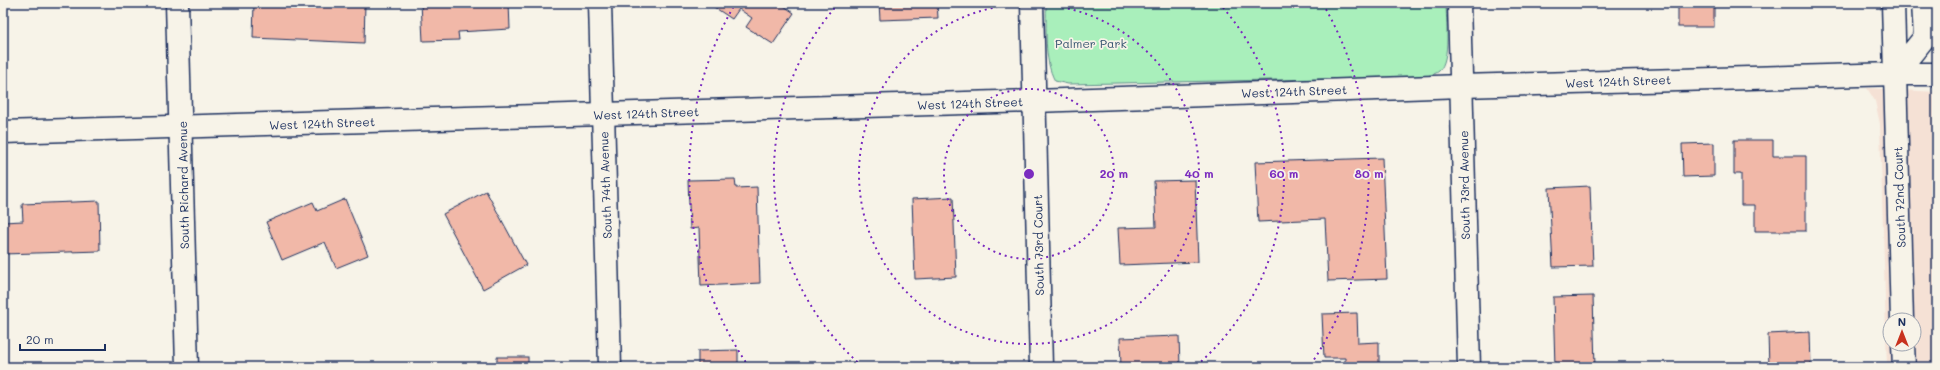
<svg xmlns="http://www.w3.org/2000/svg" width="1940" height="370" font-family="Mali,sans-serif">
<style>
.built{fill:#f5e1d5;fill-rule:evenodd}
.green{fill:#a9efbb;stroke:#628f8c}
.building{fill:#f1b8a8;stroke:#1b2f5e}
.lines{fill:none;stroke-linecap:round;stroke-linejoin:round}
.street-casing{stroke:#1b2f5e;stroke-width:25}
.street{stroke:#f7f3e8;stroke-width:22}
.ring{fill:none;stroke:#7b2cbf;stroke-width:2;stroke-dasharray:2 4}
.labels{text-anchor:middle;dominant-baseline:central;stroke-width:3.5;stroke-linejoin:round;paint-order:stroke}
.park-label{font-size:12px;fill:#375571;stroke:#f7f3e8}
.street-label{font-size:12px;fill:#1b2f5e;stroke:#f7f3e8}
.centre{fill:#7b2cbf;stroke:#f7f3e8;stroke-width:2}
.ring-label{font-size:12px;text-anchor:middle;font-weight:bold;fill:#7b2cbf;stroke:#f7f3e8;stroke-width:3.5;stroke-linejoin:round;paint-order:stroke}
</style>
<rect width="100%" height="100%" fill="#f7f3e8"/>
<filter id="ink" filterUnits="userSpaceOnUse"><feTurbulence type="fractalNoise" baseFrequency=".025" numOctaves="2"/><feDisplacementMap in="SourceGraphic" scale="8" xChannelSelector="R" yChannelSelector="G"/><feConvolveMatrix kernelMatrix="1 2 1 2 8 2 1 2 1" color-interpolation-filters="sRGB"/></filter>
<g filter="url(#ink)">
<g class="built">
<polygon points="1934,3 1937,3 1937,57 1936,57"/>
<path d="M1867,88L1937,92V367H1887L1880,124L1875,101ZM1890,320H1914V344H1890Z"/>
</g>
<path class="green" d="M1046,3H1446C1446,19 1451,60 1439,71C1436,74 1429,75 1424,77L1068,84L1055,81C1043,59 1047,28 1046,3Z"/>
<g class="building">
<polygon points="254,3 365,3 364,43 253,38"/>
<polygon points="421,3 509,3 510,29 458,32 459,40 423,41"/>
<polygon points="708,3 786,3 784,6 794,13 773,44 746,27 752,18 739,9 732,19"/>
<polygon points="879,3 937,3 938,18 880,20"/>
<rect x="1678" y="3" width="36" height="24"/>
<polygon points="1734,140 1773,140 1773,156 1806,156 1806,231 1755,231 1755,205 1741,205 1741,174 1734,174"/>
<polygon points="1714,143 1714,176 1683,177 1682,144"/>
<polygon points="1382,158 1387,279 1328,281 1325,219 1258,222 1255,162"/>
<polygon points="735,179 736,188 757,187 760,283 701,286 699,228 690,229 688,180"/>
<polygon points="1195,180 1198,262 1120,265 1118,228 1156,227 1154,181"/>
<polygon points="1590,186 1593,266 1553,267 1549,188"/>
<polygon points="486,191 526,265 483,289 443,214"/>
<polygon points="953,197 956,277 915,279 912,199"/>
<polygon points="345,199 368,255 336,268 325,242 282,260 266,222 313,202 317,211"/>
<polygon points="99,201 100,251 3,254 3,222 23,221 22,204"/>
<polygon points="1593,296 1595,367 1555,367 1553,297"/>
<polygon points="1357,313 1358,343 1379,342 1379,367 1345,367 1345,358 1324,358 1322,314"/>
<polygon points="1810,332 1811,367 1769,367 1768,334"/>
<polygon points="1179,336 1180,367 1121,367 1120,338"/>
<polygon points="738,350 738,367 698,367 698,351"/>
<rect x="497" y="357" width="31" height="10"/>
</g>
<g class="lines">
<g class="street-casing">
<g id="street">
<polyline points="177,3 187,367"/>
<polyline points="600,3 610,367"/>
<polyline points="1032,3 1041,367"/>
<polyline points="1459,3 1469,367"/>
<polyline points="1893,3 1895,74 1925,37 1923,3"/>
<polyline points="1895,74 1902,320"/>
<polyline points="3,132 1035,101 1462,86 1895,74 1937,74"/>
<polyline points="1903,344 1904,367"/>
</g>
</g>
<use href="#street" class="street"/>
</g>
</g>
<g class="ring">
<circle cx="1029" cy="174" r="85"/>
<circle cx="1029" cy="174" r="170"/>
<path d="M862 366A255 255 0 0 1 839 3M1219 3A255 255 0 0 1 1196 366"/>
<path d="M749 367A340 340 0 0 1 735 4M1323 4A340 340 0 0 1 1309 367"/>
</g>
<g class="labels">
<g class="park-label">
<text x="1091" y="43">Palmer Park</text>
</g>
<g class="street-label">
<text transform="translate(1618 81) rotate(-2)">West 124th Street</text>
<text transform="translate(1294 91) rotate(-2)">West 124th Street</text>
<text transform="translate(970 103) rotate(-2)">West 124th Street</text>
<text transform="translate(646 113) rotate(-2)">West 124th Street</text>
<text transform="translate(322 123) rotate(-2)">West 124th Street</text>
<text transform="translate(183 185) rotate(-91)">South Richard Avenue</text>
<text transform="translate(605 185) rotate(-92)">South 74th Avenue</text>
<text transform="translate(1464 185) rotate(-91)">South 73rd Avenue</text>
<text transform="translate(1899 197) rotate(-92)">South 72nd Court</text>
<text transform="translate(1038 245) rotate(-91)">South 73rd Court</text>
</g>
</g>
<circle cx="1029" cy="174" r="6" class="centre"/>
<g class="ring-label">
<text x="1114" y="178">20 m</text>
<text x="1199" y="178">40 m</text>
<text x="1284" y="178">60 m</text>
<text x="1369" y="178">80 m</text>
</g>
<rect width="1940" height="370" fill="none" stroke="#f7f3e8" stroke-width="16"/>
<rect x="8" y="8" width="1924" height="354" fill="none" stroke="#1b2f5e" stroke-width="1.5" filter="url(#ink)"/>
<g transform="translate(1902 332)"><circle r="19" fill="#f7f3e8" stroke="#9fa5b1"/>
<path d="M0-3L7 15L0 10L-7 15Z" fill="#c8321e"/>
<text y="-6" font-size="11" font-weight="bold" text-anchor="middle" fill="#1b2f5e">N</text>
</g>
<path d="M20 344v6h85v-6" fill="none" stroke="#1b2f5e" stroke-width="2"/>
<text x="26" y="344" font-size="12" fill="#1b2f5e" stroke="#f7f3e8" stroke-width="3" paint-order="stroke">20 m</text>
</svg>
